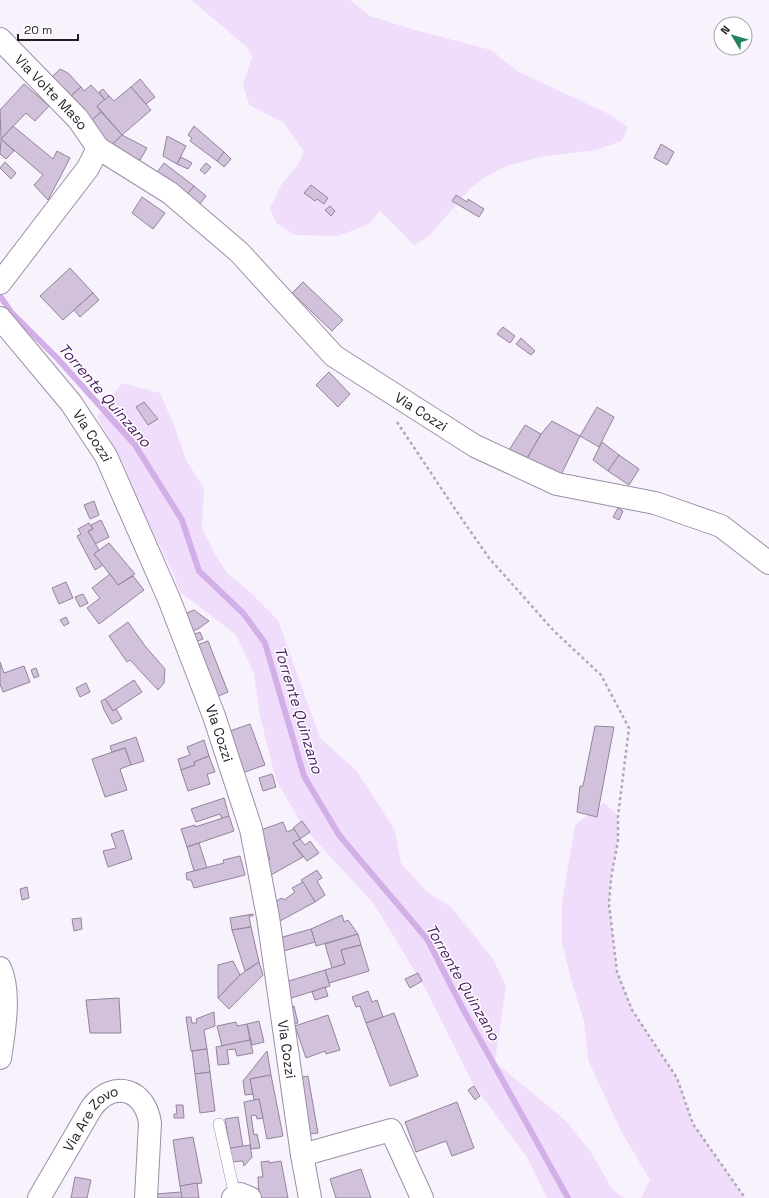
<svg xmlns="http://www.w3.org/2000/svg" width="769" height="1198" font-family="'Space Grotesk',sans-serif">
<style>
.green{fill:#f0ddfc}
.lines{fill:none;stroke-linecap:round;stroke-linejoin:round}
.stream{stroke:#d2afe7;stroke-width:6}
.building{fill:#d1c1db;stroke:#93849c}
.lane-casing{stroke:#9d8ea7;stroke-width:12}
.street-casing{stroke:#9d8ea7;stroke-width:24}
.secondary-casing{stroke:#9d8ea7;stroke-width:24}
.path{stroke:#afa9b3;stroke-width:2.5;stroke-dasharray:3 3;stroke-linecap:butt}
.lane{stroke:#fff;stroke-width:11}
.street{stroke:#fff;stroke-width:22}
.secondary{stroke:#fff;stroke-width:22}
.labels{text-anchor:middle;dominant-baseline:central;stroke-width:3;stroke-linejoin:round;paint-order:stroke}
.street-label{font-size:14px;fill:#211b25;stroke:#fff}
.water-label{font-size:15px;font-style:italic;fill:#4b2062;stroke:#fff}
</style>
<rect width="100%" height="100%" fill="#f8f2fd"/>
<g class="green">
<polygon points="191,0 350,0 370,16 415,30 491,50 519,72 611,115 628,127 622,141 596,150 540,157 506,166 482,179 470,189 428,237 414,245 380,211 369,224 338,236 295,235 276,223 270,208 281,185 298,164 304,152 284,123 249,105 243,85 252,57 247,47"/>
<polygon points="122,383 160,393 174,425 186,460 204,488 202,527 213,551 227,573 249,591 278,620 320,738 356,770 395,830 401,863 425,890 451,907 493,959 506,986 495,1062 566,1121 591,1152 612,1189 624,1198 547,1198 527,1157 473,1084 425,988 374,904 304,828 276,780 260,716 254,674 241,645 235,634 180,592 173,573 141,508 124,465 97,417"/>
<polygon points="604,802 618,816 618,841 611,878 609,904 617,972 632,1010 677,1078 693,1124 745,1198 641,1198 650,1180 621,1131 588,1060 584,1021 572,983 562,943 562,902 575,825"/>
</g>
<g class="lines">
<polyline class="stream" points="0,296 11,312 57,358 135,445 182,520 199,571 243,613 265,643 304,776 339,835 427,939 462,1007 568,1198"/>
</g>
<g class="building">
<polygon points="60,69 68,73 81,87 70,97 52,77"/>
<polygon points="140,79 155,97 146,104 131,87"/>
<polygon points="24,84 49,106 35,121 26,113 1,139 0,110"/>
<polygon points="91,85 105,100 97,106 101,112 91,121 70,97 81,87 84,91"/>
<polygon points="131,87 151,110 122,135 97,106 109,96 114,101"/>
<polygon points="103,89 109,96 105,100 99,92"/>
<polygon points="101,112 122,135 107,149 91,121"/>
<polygon points="13,126 53,159 57,151 70,158 48,200 34,185 43,175 1,139"/>
<polygon points="194,126 224,152 217,161 190,141 192,138 188,135"/>
<polygon points="122,135 147,148 140,160 107,149"/>
<polygon points="167,136 186,146 177,164 163,156"/>
<polygon points="1,139 14,151 6,159 0,154"/>
<polygon points="661,144 674,152 667,165 654,158"/>
<polygon points="224,152 231,159 224,167 217,161"/>
<polygon points="181,157 192,163 188,169 177,164"/>
<polygon points="5,162 16,173 11,179 0,168"/>
<polygon points="164,163 194,186 184,198 155,175"/>
<polygon points="206,163 211,167 205,174 200,170"/>
<polygon points="311,185 328,198 324,204 317,199 315,201 304,193"/>
<polygon points="194,186 206,196 197,208 184,198"/>
<polygon points="456,195 467,202 468,199 484,209 479,217 452,201"/>
<polygon points="142,197 165,213 153,229 132,213"/>
<polygon points="330,206 335,211 331,216 325,210"/>
<polygon points="70,268 93,293 63,320 40,296"/>
<polygon points="303,282 343,320 332,331 292,293"/>
<polygon points="93,293 99,300 80,317 74,310"/>
<polygon points="503,327 515,336 510,343 497,334"/>
<polygon points="521,338 535,351 531,355 516,344"/>
<polygon points="329,372 350,394 338,407 316,385"/>
<polygon points="144,402 158,419 148,425 136,407"/>
<polygon points="597,407 614,417 599,447 580,436"/>
<polygon points="552,421 580,436 559,479 526,460 541,434"/>
<polygon points="525,425 541,434 526,460 509,450"/>
<polygon points="602,442 619,455 608,471 593,460"/>
<polygon points="619,455 639,469 629,485 608,471"/>
<polygon points="94,501 99,515 90,519 84,505"/>
<polygon points="618,508 623,511 619,520 613,517"/>
<polygon points="101,520 109,537 95,544 88,531 93,529 91,525"/>
<polygon points="89,523 93,529 88,531 99,550 94,554 103,565 95,570 77,536 81,534 78,529"/>
<polygon points="109,543 135,574 118,585 94,554"/>
<polygon points="110,574 118,585 133,576 144,590 99,624 87,608 100,598 92,588"/>
<polygon points="66,582 73,598 59,604 52,588"/>
<polygon points="83,594 88,603 80,607 75,597"/>
<polygon points="194,610 209,621 198,629 186,633 179,616"/>
<polygon points="66,617 69,623 64,626 60,620"/>
<polygon points="128,622 145,646 165,669 164,683 158,690 130,660 127,662 109,636"/>
<polygon points="200,632 203,639 191,644 188,637"/>
<polygon points="208,641 228,692 209,700 189,648"/>
<polygon points="0,662 4,673 24,666 30,682 3,692 0,684"/>
<polygon points="36,668 39,676 34,678 31,670"/>
<polygon points="134,680 142,692 113,711 105,699"/>
<polygon points="86,683 90,692 80,697 76,688"/>
<polygon points="105,699 113,711 116,709 122,719 112,724 104,710 101,701"/>
<polygon points="250,724 265,765 242,773 227,732"/>
<polygon points="595,726 614,727 597,817 577,812 580,786 583,786"/>
<polygon points="136,737 144,761 131,765 125,748 112,752 110,746"/>
<polygon points="204,740 209,756 194,762 195,765 181,770 178,759 190,755 187,747"/>
<polygon points="125,748 131,765 120,769 127,790 105,797 92,759"/>
<polygon points="209,756 215,772 207,774 210,784 188,791 181,770 195,765 194,762"/>
<polygon points="272,774 276,787 263,791 259,778"/>
<polygon points="224,798 229,816 222,819 220,814 196,822 191,809"/>
<polygon points="229,816 234,831 187,847 181,829 195,825 195,827"/>
<polygon points="302,821 310,832 300,839 293,828"/>
<polygon points="283,822 287,832 294,829 300,839 293,843 303,857 262,880 259,863 270,859 258,831"/>
<polygon points="123,830 132,859 108,867 103,851 116,848 111,834"/>
<polygon points="300,839 305,845 310,841 319,853 307,861 293,843"/>
<polygon points="199,843 207,868 194,871 187,847"/>
<polygon points="240,856 245,875 194,888 191,880 187,880 186,873 224,863 223,860"/>
<polygon points="317,870 322,878 317,881 325,895 315,902 301,880"/>
<polygon points="303,882 315,902 269,927 267,906 282,898 284,900 295,892 292,888"/>
<polygon points="27,887 29,898 22,900 20,889"/>
<polygon points="253,914 253,916 249,916 251,927 232,930 230,918"/>
<polygon points="342,915 344,922 348,920 358,934 316,946 311,929"/>
<polygon points="81,918 82,929 74,931 72,919"/>
<polygon points="251,927 259,962 245,971 232,930"/>
<polygon points="311,929 315,942 280,952 276,939"/>
<polygon points="358,934 361,945 341,950 345,964 332,968 325,944"/>
<polygon points="361,945 369,971 329,983 325,970 345,964 341,950"/>
<polygon points="233,961 240,975 218,998 218,965"/>
<polygon points="259,962 263,975 229,1009 218,998 240,975"/>
<polygon points="325,970 330,986 288,999 282,983"/>
<polygon points="418,973 422,981 410,988 405,979"/>
<polygon points="325,987 328,996 315,1000 312,992"/>
<polygon points="368,991 372,1002 377,1000 383,1017 366,1023 360,1006 356,1007 352,997"/>
<polygon points="119,998 121,1033 90,1033 86,1000"/>
<polygon points="294,1006 298,1023 287,1025 283,1009"/>
<polygon points="214,1012 215,1026 204,1030 207,1049 191,1051 186,1017 191,1017 192,1023 197,1023 196,1019"/>
<polygon points="394,1013 418,1076 390,1086 366,1023"/>
<polygon points="328,1015 340,1050 326,1054 325,1051 306,1058 295,1026"/>
<polygon points="259,1021 264,1042 252,1045 247,1024"/>
<polygon points="236,1022 237,1026 247,1024 250,1040 222,1046 217,1026"/>
<polygon points="250,1040 253,1053 237,1056 235,1049 227,1050 229,1064 218,1065 216,1047"/>
<polygon points="207,1049 210,1072 195,1074 192,1051"/>
<polygon points="267,1051 271,1075 250,1079 253,1094 245,1095 243,1081"/>
<polygon points="210,1072 215,1111 200,1113 195,1074"/>
<polygon points="271,1075 283,1136 267,1139 259,1099 254,1100 250,1079"/>
<polygon points="308,1076 318,1133 302,1135 293,1079"/>
<polygon points="474,1086 480,1096 475,1100 468,1090"/>
<polygon points="259,1099 263,1118 257,1119 256,1115 251,1116 254,1135 257,1134 260,1148 251,1149 244,1102"/>
<polygon points="457,1102 474,1148 452,1156 446,1141 416,1152 405,1122"/>
<polygon points="176,1105 183,1105 184,1118 174,1118 174,1114 177,1114"/>
<polygon points="238,1117 243,1147 230,1148 225,1119"/>
<polygon points="193,1137 202,1183 180,1186 173,1140"/>
<polygon points="250,1145 252,1157 244,1166 243,1161 232,1162 230,1148"/>
<polygon points="269,1161 269,1163 281,1161 288,1198 259,1198 258,1177 263,1177 261,1162"/>
<polygon points="361,1169 371,1198 336,1198 330,1179"/>
<polygon points="75,1177 91,1180 87,1198 71,1198"/>
<polygon points="197,1183 199,1198 182,1198 180,1186"/>
<polygon points="181,1192 182,1198 155,1198 155,1194"/>
</g>
<g class="lines">
<g class="lane-casing">
<polyline id="lane" points="219,1124 235,1196"/>
</g>
<g class="street-casing">
<g id="street">
<path id="s1" d="M0,39L78,119L98,148L170,193L239,252L334,356L475,446L557,484L655,503L721,526L769,563"/>
<polyline points="0,283 88,168 98,148"/>
<path id="s2" d="M0,318L71,403L106,456L169,599L214,716L251,829L268,917L302,1155L310,1198"/>
<polyline points="302,1155 391,1130 422,1198"/>
</g>
</g>
<g class="secondary-casing">
<g id="secondary">
<path d="M0,968C11,992 4,1032 0,1058"/>
<path id="s3" d="M39,1198L92,1107C114,1079 145,1089 150,1123L146,1198"/>
<polyline points="233,1198 240,1194 250,1198"/>
</g>
</g>
<polyline class="path" points="397,422 455,509 489,558 554,631 601,675 629,728 618,816 618,841 611,878 609,904 617,972 632,1010 677,1078 693,1124 745,1198"/>
<use href="#lane" class="lane"/>
<use href="#street" class="street"/>
<use href="#secondary" class="secondary"/>
</g>
<g class="labels">
<g class="street-label">
<text stroke="none"><textPath href="#s1" startOffset="74">Via Volte Maso</textPath></text>
<text stroke="none"><textPath href="#s1" startOffset="567">Via Cozzi</textPath></text>
<text stroke="none"><textPath href="#s2" startOffset="150">Via Cozzi</textPath></text>
<text stroke="none"><textPath href="#s2" startOffset="474">Via Cozzi</textPath></text>
<text stroke="none"><textPath href="#s2" startOffset="798">Via Cozzi</textPath></text>
<text stroke="none"><textPath href="#s3" startOffset="96">Via Are Zovo</textPath></text>
</g>
<g class="water-label">
<text transform="translate(105 395) rotate(49)">Torrente Quinzano</text>
<text transform="translate(299 710) rotate(73)">Torrente Quinzano</text>
<text transform="translate(463 982) rotate(60)">Torrente Quinzano</text>
</g>
</g>
<g transform="translate(733 36) rotate(308)"><circle r="19" fill="#ffffff" stroke="#a6a4a8"/>
<path d="M0-3L7 15L0 10L-7 15Z" fill="#22855e"/>
<text y="-6" font-size="11" font-weight="bold" text-anchor="middle" fill="#211b25">N</text>
</g>
<path d="M18 34v6h60v-6" fill="none" stroke="#211b25" stroke-width="2"/>
<text x="24" y="34" font-size="12" fill="#211b25" stroke="#ffffff" stroke-width="3" paint-order="stroke">20 m</text>
</svg>
